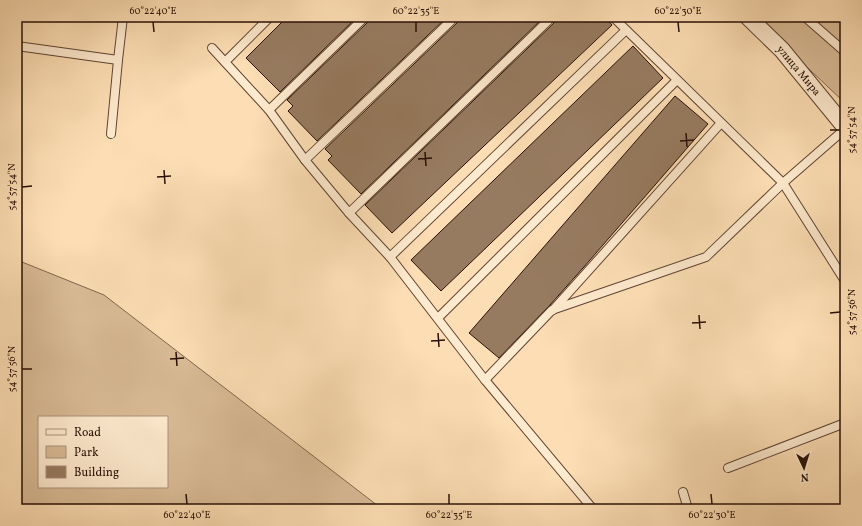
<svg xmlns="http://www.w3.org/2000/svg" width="862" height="526" font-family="Vollkorn,serif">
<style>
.green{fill:#d9bb96;stroke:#81664e;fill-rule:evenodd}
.building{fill:#977b60;stroke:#291006}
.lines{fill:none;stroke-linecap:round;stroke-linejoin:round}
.lane-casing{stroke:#5e4432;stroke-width:10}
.street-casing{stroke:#5e4432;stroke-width:18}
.lane{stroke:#feeace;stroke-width:8}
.street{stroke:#feeace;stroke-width:16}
.ticks{fill:none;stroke:#291006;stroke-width:1.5}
.labels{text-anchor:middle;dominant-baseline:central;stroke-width:3;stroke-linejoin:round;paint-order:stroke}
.street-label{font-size:11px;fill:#291006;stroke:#feeace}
.neatline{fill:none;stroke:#291006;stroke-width:1.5}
.ticks-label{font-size:10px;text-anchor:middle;fill:#291006}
</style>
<rect width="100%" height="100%" fill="#fddeb4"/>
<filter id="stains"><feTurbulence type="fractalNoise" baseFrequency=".005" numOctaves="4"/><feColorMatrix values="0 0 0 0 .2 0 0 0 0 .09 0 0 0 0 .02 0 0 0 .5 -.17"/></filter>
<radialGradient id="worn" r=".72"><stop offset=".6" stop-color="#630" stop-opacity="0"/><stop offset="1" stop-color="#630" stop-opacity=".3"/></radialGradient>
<g class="green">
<polygon points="754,17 845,17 845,103"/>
<path d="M17,260L104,295L382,509H17ZM39,417H167V487H39Z"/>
</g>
<g class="building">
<polygon points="287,17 357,17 280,92 246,58"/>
<polygon points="370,17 447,17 317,141 288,111 293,106 287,100 369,21"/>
<polygon points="460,17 544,17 361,194 328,160 332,156 325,149 459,21"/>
<polygon points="557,17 605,17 612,25 392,233 365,205 556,21"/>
<polygon points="633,46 663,78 441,291 411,260"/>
<polygon points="675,96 708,124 583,268 550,305 499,358 469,333"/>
</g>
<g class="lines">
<g class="lane-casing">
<g id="lane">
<polyline points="613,17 783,183 845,281"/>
<polyline points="805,17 845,52"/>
<polyline points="17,46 118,60 111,134"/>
<polyline points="212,48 269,110 305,160 349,213 390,257 485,380 593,509"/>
<polyline points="118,60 123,17"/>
<polyline points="225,62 270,17"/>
<polyline points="269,110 365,17"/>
<polyline points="305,160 455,17"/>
<polyline points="349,213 552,17"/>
<polyline points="390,257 626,30"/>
<polyline points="553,310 721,123"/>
<polyline points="438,318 677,80"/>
<polyline points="485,380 552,310 706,257 783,183 845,129"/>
<polyline points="728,468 845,423"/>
<polyline points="683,492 688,509"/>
<polyline points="844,509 845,509"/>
</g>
</g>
<g class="street-casing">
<polyline id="street" points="748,17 782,50 845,127"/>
</g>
<use href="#lane" class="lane"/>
<use href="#street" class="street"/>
</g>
<path class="ticks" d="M153,22L154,32M416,22V32M678,22L679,32M830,130H840M686,133L687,147M680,141L694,140M425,152L426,166M418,159L432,158M164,170L165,184M157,177L171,176M22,187L32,186M830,313L840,312M699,315L700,329M692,323L706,322M438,333L439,347M431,341L445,340M176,352L177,366M170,359L184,358M22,369H32M186,494L187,504M449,494V504M711,494L712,504"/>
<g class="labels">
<g class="street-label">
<text transform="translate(798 71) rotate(50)">улица Мира</text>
</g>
</g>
<rect width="862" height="526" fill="none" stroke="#fddeb4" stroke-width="44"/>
<rect x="38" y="416" width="130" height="72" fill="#feeace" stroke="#a9937e"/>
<rect x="46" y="429" width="20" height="6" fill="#feeace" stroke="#a9937e"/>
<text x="74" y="436" font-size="12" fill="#291006">Road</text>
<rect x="46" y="446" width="20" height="12" fill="#d9bb96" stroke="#a9937e"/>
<text x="74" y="456" font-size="12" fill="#291006">Park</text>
<rect x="46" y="466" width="20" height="12" fill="#977b60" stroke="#a9937e"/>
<text x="74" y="476" font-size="12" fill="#291006">Building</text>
<g transform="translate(804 468) rotate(176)" stroke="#feeace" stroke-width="3" paint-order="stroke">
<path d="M0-3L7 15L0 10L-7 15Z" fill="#291006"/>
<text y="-6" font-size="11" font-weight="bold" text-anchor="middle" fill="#291006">N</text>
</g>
<rect x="22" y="22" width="818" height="482" class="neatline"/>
<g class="ticks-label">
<text x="153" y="14">60°22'40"E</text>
<text x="416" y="14">60°22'35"E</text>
<text x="678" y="14">60°22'30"E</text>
<text transform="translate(851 130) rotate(-90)" y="4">54°57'54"N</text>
<text transform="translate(11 187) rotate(-90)" y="4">54°57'54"N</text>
<text transform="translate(851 312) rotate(-90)" y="4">54°57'56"N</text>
<text transform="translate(11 369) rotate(-90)" y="4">54°57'56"N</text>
<text x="187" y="518">60°22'40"E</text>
<text x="449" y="518">60°22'35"E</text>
<text x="712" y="518">60°22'30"E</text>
</g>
<rect width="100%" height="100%" filter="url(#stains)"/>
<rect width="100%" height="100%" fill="url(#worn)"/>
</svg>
